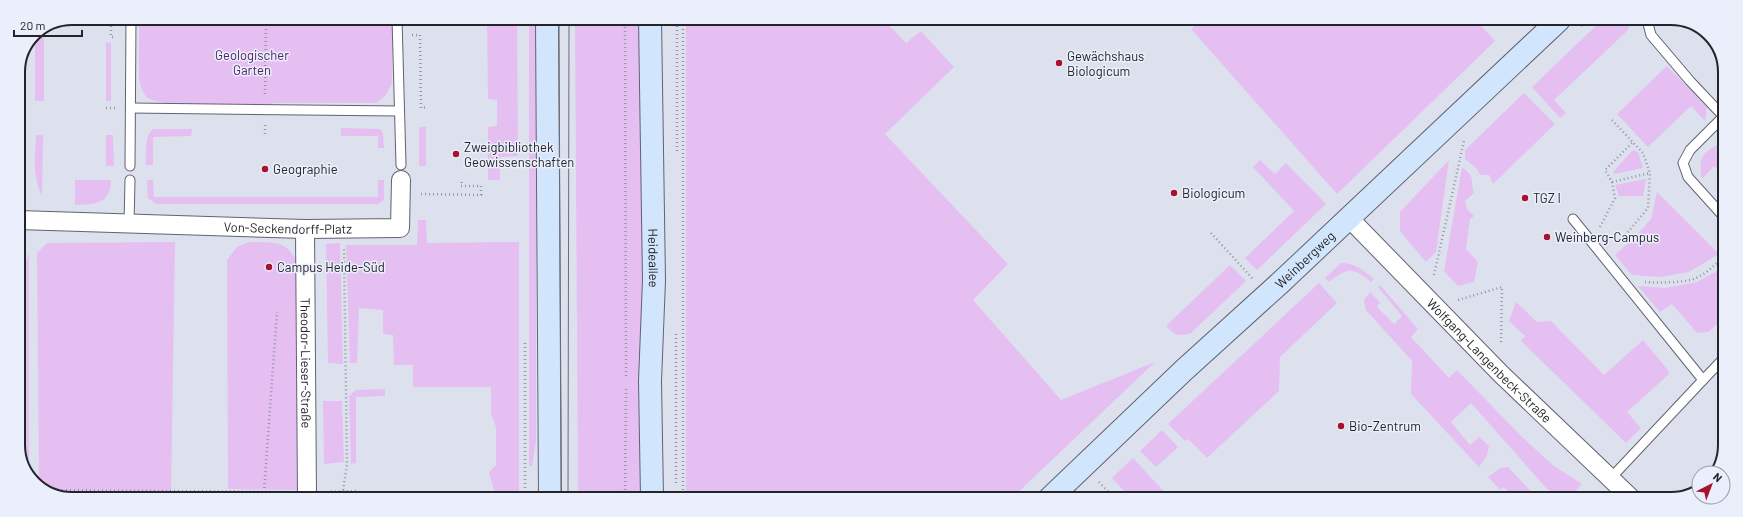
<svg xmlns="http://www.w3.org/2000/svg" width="1743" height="517" font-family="Barlow,sans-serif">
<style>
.green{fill:#e5bff2}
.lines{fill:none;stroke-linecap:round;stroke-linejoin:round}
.lane-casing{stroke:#61636f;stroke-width:11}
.street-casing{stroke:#61636f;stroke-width:20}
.secondary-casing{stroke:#61636f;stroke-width:24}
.path{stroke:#9597a1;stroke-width:2.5;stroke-dasharray:1 3;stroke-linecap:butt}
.lane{stroke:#fff;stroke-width:9}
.street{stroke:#fff;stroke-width:18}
.secondary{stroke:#d1e5fd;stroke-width:22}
.tram{stroke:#6c6e76;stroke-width:1}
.poi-dot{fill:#a9122f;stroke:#ebeefb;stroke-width:1.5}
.labels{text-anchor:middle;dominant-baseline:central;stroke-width:3;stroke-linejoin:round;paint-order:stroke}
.park-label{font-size:13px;fill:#532363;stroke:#ebeefb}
.poi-label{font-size:13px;fill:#24252a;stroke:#ebeefb;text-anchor:start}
.street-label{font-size:13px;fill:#24252a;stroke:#ebeefb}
.rim{fill:none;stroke:#24252a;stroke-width:2}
</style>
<rect width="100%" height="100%" fill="#dde1ee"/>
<g class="green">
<polygon points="139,18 392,18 392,83 386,95 376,103 276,103 255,106 174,105 155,101 146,97 141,87 139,78"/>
<polygon points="487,18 517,18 518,156 500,157 500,180 488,180 488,127 497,126 497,100 488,99"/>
<polygon points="529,19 536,19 536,441 532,466 529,466"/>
<polygon points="575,19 644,19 648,498 578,498"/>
<polygon points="686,19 883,19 906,43 921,31 954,67 885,134 1008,264 973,300 1061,400 1155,362 1012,498 686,498"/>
<polygon points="1194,19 1476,20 1495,41 1337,194 1191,29 1198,23"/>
<polygon points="1602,20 1622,20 1629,27 1627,31 1554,100 1566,113 1560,118 1532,87"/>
<polygon points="44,29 44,101 35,101 35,33"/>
<polygon points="106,42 111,43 111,101 106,101"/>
<polygon points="26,53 25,189 24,180 24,58"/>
<polygon points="1667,66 1707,107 1705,121 1691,106 1648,147 1617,114"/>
<polygon points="1524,93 1555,124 1493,184 1489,175 1480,175 1477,169 1465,159 1465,150"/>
<rect x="419" y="127" width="7" height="39"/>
<polygon points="341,128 380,129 383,133 384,148 378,148 378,136 341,136"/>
<path d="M154,129H192L191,136L153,137V165H146C147,155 143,135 154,129Z"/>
<path d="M36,135H43L42,196C32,175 35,158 36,135Z"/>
<polygon points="106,135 113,135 114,166 106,166"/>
<path d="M1719,144L1725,145L1724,157L1722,159L1724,162V177L1714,166L1702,179C1698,159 1702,153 1719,144Z"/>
<polygon points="1633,150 1638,152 1643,168 1614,174 1613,172"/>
<polygon points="1260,160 1275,174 1286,163 1326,204 1257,270 1245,258 1294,211 1253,167"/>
<polygon points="1449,160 1436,252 1426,262 1400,231 1400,212"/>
<path d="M1462,167C1476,178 1470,179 1474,193L1465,201L1467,209L1474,216L1470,219L1466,249L1478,262L1474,282L1458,286L1444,271Z"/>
<polygon points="1646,179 1643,196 1619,196 1615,185"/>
<path d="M75,180H111C110,205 95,204 75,205Z"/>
<polygon points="147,180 153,180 154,197 378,197 378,180 384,180 384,200 378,204 157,204 148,198"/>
<polygon points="1657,192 1719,254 1689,272 1660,277 1632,275 1615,255 1635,237 1651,219"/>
<polygon points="418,220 426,220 427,243 519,242 519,498 496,498 489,472 496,465 496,427 491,414 491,387 413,387 413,365 394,365 393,335 383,334 383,310 359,308 357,363 350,363 346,245 417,245"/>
<polygon points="175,242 171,497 58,497 39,485 37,253 47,243"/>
<path d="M248,242C274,243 286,238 298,264L299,490L228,489L227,260L237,247Z"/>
<polygon points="340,243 343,364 328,363 326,244"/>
<polygon points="29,253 29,474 25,465 25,262"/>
<path d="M1341,263C1355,263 1363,270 1374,279L1371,282C1353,267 1348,267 1329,282L1325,278Z"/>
<path d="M1230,265L1246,281L1191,333C1179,337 1174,335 1166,326Z"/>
<polygon points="1724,267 1724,317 1709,332 1697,333 1672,304 1660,312 1638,286 1665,288 1697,282"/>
<polygon points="1319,283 1337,303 1280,357 1279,391 1207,458 1188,439 1185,441 1168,424"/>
<polygon points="1380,285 1418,329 1411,337 1449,378 1457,370 1522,437 1554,466 1582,484 1569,499 1561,499 1546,488 1471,403 1451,422 1470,445 1479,437 1489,446 1487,455 1479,467 1411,394 1412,361 1366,310 1364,300 1370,292 1380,302 1377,307 1394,324 1402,316 1378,287"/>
<polygon points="1516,302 1537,322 1551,321 1604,375 1643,340 1668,370 1669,374 1627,412 1641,428 1626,443 1521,341 1525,336 1509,321"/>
<polygon points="385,389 385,396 356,397 356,463 351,464 349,396 356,390"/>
<polygon points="323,401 342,401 344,462 324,464"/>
<polygon points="1162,430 1178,447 1156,467 1140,451"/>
<polygon points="1133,458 1170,498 1131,498 1112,478"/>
<polygon points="1508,467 1538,499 1515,499 1504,487 1500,490 1488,477 1500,468"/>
</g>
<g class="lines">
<g class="lane-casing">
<g id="lane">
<polyline points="397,18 401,165"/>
<polyline points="1647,20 1651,35 1690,81 1725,118"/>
<polyline points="131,108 399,111"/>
<polyline points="1723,117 1690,150 1683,163 1688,177 1724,217"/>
<polyline points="130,166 131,18"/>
<polyline points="1573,219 1703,380 1610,479"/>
<polyline points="129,224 130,180"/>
<polyline points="1703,380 1724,358"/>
</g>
</g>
<g class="street-casing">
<g id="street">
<path id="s1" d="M1349,218L1501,374L1632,499"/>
<path id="s2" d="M18,220L305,229L400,228L401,180"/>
<path id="s3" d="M305,229L307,497"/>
</g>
</g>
<g class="secondary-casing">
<g id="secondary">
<polyline points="547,19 550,498"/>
<path id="s4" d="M650,19L654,280L650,381L652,498"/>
<path id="s5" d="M1050,498L1184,370L1280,283L1559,20"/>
</g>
</g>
<g class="path">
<polyline points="111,18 111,37 116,37"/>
<polyline points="625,19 626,378"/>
<polyline points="1581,26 1587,20"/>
<polyline points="412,35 420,35 421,108 426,107"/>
<polyline points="265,94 266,18"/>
<polyline points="106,108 115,108"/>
<polyline points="1612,120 1643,153 1650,173 1648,208 1628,232 1614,244"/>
<polyline points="265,125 265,136"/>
<polyline points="677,151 677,19"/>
<polyline points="1612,182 1650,173"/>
<polyline points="421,194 481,195 481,186 461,186 462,180"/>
<polyline points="1600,227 1615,198 1612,182 1605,170 1634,141"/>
<polyline points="1211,233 1253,279"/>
<polyline points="1434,275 1464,141"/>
<path d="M1645,282C1657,283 1686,283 1696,278C1707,273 1715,265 1724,256"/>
<polyline points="1458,300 1502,287 1501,344"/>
<polyline points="525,343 525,489"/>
<polyline points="1099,482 1114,498"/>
<polyline points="676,483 676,332"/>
<polyline points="46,490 288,492"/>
<polyline points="264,492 277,312"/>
<polyline points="327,492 357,491"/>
<polyline points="342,498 347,464 344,249"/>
<polyline points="625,498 626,387"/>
<polyline points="683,498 683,19"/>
<polyline points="1020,498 1029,490"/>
</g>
<use href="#lane" class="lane"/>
<use href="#street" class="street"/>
<use href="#secondary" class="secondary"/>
<g class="tram">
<polyline points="559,19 561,498"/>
<polyline points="568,498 569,19"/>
</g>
</g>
<g class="poi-dot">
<circle cx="1059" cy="63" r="4"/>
<circle cx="456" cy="154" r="4"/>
<circle cx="265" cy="169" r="4"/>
<circle cx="1174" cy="193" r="4"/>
<circle cx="1525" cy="198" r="4"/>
<circle cx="1547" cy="237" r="4"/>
<circle cx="269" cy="267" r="4"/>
<circle cx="1341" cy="426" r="4"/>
</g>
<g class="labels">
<g class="park-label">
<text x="252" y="55">Geologischer<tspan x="252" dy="15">Garten</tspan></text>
</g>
<g class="poi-label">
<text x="1067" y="56">Gewächshaus<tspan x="1067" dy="15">Biologicum</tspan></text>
<text x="464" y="147">Zweigbibliothek<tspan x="464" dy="15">Geowissenschaften</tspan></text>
<text x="273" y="169">Geographie</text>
<text x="1182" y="193">Biologicum</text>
<text x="1533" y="198">TGZ I</text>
<text x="1555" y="237">Weinberg-Campus</text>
<text x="277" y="267">Campus Heide-Süd</text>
<text x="1349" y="426">Bio-Zentrum</text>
</g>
<g class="street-label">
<text stroke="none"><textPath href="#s2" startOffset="270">Von-Seckendorff-Platz</textPath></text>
<text stroke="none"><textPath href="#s4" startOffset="239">Heideallee</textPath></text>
<text stroke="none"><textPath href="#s5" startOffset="349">Weinbergweg</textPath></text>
<text stroke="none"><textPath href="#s1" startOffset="200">Wolfgang-Langenbeck-Straße</textPath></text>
<text stroke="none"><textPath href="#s3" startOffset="134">Theodor-Lieser-Straße</textPath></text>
</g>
</g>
<path d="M0 0H1743V517H0ZM72 25H1671A47 47 0 0 1 1718 72V445A47 47 0 0 1 1671 492H72A47 47 0 0 1 25 445V72A47 47 0 0 1 72 25Z" fill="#ebeefb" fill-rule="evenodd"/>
<path class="rim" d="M72 25H1671A47 47 0 0 1 1718 72V445A47 47 0 0 1 1671 492H72A47 47 0 0 1 25 445V72A47 47 0 0 1 72 25Z"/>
<g transform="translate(1711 485) rotate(42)"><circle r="19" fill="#ebeefb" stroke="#9b9ea7"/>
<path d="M0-3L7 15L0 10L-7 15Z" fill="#a9122f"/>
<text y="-6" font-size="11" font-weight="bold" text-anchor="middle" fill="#24252a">N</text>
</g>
<path d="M14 30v6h68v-6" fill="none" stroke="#24252a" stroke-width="2"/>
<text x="20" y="30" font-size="12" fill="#24252a" stroke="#ebeefb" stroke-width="3" paint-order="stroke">20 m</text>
</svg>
